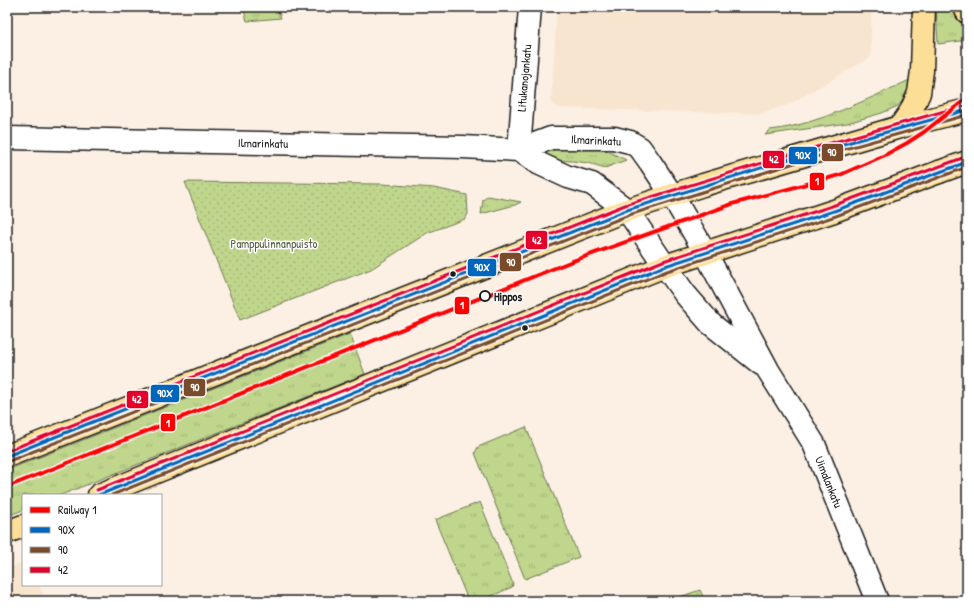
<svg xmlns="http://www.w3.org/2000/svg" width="974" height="608" font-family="'Patrick Hand',sans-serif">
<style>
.built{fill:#f8e5d0}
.grass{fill:url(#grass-tufts);stroke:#6e7954}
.park{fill:url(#park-dots);stroke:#6e7954}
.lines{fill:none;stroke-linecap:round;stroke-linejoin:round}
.minor-casing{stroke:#1c1c1c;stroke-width:25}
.tertiary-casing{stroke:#1c1c1c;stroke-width:25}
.primary-casing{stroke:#1c1c1c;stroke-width:25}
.trunk-casing{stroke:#1c1c1c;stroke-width:25}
.minor{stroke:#fff;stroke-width:22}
.tertiary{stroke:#fff;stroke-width:22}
.primary{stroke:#fdde96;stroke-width:22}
.trunk{stroke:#fdde96;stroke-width:22}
.bus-1-casing{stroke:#fff;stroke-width:6}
.bus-2-casing{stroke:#fff;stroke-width:6}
.bus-3-casing{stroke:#fff;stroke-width:6}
.bus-1{stroke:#0065bd;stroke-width:3}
.bus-2{stroke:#7a4b2a;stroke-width:3}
.bus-3{stroke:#e4002b;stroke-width:3}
.rail-1-casing{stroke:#fff;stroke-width:7}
.rail-1{stroke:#f00;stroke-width:4}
.bus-dot{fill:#1c1c1c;stroke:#fff;stroke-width:1.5}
.stop-dot{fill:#fff;stroke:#1c1c1c;stroke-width:2}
.labels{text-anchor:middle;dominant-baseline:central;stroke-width:3;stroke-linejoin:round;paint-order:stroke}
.street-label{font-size:12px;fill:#1c1c1c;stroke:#fff}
.park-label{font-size:12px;fill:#555d43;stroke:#fff}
.stop-label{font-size:12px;font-weight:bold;fill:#1c1c1c;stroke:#fff;text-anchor:start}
.line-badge{stroke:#fff;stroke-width:1.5}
.badge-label{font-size:11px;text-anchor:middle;font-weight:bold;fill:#fff}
</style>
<defs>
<pattern id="grass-tufts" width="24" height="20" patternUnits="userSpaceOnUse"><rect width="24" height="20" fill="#bfd68c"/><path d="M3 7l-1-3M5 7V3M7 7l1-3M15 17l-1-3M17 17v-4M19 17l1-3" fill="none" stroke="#a4b778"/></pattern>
<pattern id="park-dots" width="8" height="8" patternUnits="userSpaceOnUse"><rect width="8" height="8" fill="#bfd68c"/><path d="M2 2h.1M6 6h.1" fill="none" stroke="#a4b778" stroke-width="1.8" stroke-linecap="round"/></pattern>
</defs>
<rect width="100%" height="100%" fill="#fbf0e3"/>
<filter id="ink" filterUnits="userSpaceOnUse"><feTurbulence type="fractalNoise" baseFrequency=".025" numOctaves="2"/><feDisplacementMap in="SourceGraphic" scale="8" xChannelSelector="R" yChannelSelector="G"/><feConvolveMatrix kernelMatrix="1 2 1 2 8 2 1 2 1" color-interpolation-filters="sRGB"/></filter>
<g filter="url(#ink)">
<g class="built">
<polygon points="557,7 871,7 871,57 790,104 759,114 557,108 551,103"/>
<polygon points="23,562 23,585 39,585 46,601 7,601 7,569"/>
</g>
<g class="grass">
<polygon points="243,7 277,7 281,18 247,21"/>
<polygon points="936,7 957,7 961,18 967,30 967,40 938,44"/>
<path d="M912,79L909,93L898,106L882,113L847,123L765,135L770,130C818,125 867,99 912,79Z"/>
<polygon points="589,147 608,151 626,160 605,168 589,163 572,161 549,160 542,158 541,148"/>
<polygon points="488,196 521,202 515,205 481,214 483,200"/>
<polygon points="350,334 365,374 61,495 23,495 23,510 7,516 7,470"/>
<polygon points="526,427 579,557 525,579 475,453 478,447"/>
<path d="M480,502L513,584L512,587C500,592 480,603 468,600L435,520Z"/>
</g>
<g class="park">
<polygon points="185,182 382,184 434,188 467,195 468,214 465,219 427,233 371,269 240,320"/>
<polygon points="700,590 705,601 668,601"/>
</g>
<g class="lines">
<g class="minor-casing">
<g id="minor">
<polyline points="7,138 463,147 519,150"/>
<polyline points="705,252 768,370 814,444 877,601"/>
<polyline points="665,266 685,294 711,324 761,364"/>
</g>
</g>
<g class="tertiary-casing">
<g id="tertiary">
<polyline points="519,150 551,138 614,138 630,142 640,148 650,162 672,195 705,252"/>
<polyline points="519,150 540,164 568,177 592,184 627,210 665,266"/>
<polyline points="519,150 530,7"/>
</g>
</g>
<g class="primary-casing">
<g id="primary">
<polyline points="7,456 627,210 703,185 900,127"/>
<polyline points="99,495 665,266 834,211 939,172"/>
<polyline points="7,532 23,526"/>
</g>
</g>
<g class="trunk-casing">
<g id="trunk">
<polyline points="965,7 967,12"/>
<polyline points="900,127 911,111 919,93 922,71 924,7"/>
<polyline points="900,127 967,110"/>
<polyline points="939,172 967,162"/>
</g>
</g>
<use href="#minor" class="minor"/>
<use href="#tertiary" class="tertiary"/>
<use href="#primary" class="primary"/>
<use href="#trunk" class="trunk"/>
<g class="bus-1-casing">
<g id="bus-1">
<polyline points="7,456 627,210 796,157 967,110"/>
<polyline points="99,495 665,266 834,211 967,162"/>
</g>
</g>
<g class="bus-2-casing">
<g id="bus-2">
<polyline points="9,461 629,215 798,162 967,115"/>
<polyline points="112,495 667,271 836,216 967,167"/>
</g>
</g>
<g class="bus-3-casing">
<g id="bus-3">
<polyline points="7,451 625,205 795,153 966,105"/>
<polyline points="97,490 663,261 832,206 965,157"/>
</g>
</g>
<use href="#bus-1" class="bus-1"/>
<use href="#bus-2" class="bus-2"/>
<use href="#bus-3" class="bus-3"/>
<g class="rail-1-casing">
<polyline id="rail-1" points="7,487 570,262 732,204 840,175 885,155 907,143 924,132 967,98"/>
</g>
<use href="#rail-1" class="rail-1"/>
</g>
</g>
<g class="bus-dot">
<circle cx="453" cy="274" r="3.5"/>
<circle cx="525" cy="328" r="3.5"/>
</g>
<circle class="stop-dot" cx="485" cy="296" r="5"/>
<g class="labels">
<g class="street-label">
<text transform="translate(524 78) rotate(-85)">Litukanojankatu</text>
<text transform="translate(596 140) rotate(3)">Ilmarinkatu</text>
<text transform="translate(263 143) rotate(1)">Ilmarinkatu</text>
<text transform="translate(829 482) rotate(68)">Uimalankatu</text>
</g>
<g class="park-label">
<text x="274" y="243">Pamppulinnanpuisto</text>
</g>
<g class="stop-label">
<text x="494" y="296">Hippos</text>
</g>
</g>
<g class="line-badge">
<rect x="821" y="143" width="23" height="19" rx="4" fill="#7a4b2a"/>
<rect x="788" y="146" width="30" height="19" rx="4" fill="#0065bd"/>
<rect x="762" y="150" width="23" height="19" rx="4" fill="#e4002b"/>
<rect x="809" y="172" width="16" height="19" rx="4" fill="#f00"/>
<rect x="525" y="230" width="23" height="20" rx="4" fill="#e4002b"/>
<rect x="499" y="252" width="23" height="20" rx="4" fill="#7a4b2a"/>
<rect x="467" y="258" width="30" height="19" rx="4" fill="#0065bd"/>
<rect x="454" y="296" width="16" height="19" rx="4" fill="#f00"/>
<rect x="183" y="378" width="23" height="19" rx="4" fill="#7a4b2a"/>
<rect x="150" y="384" width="30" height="19" rx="4" fill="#0065bd"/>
<rect x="126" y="390" width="23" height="19" rx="4" fill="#e4002b"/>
<rect x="160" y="413" width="16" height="19" rx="4" fill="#f00"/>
</g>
<g class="badge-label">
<text x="832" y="156">90</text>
<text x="803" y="159">90X</text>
<text x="774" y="163">42</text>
<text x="817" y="185">1</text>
<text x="537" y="244">42</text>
<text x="511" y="266">90</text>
<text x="482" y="271">90X</text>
<text x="462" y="309">1</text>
<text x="195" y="391">90</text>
<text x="165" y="397">90X</text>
<text x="137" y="403">42</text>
<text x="168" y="427">1</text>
</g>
<rect width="974" height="608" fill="none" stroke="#fff" stroke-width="24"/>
<rect x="12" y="12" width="950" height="584" fill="none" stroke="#1c1c1c" stroke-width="1.5" filter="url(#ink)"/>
<rect x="22" y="494" width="140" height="92" fill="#ffffff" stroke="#a4a4a4"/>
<rect x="30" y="507" width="20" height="6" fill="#ff0000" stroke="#a4a4a4"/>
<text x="58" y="514" font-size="12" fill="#1c1c1c">Railway 1</text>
<rect x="30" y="527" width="20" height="6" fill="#0065bd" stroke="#a4a4a4"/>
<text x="58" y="534" font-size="12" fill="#1c1c1c">90X</text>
<rect x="30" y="547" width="20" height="6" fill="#7a4b2a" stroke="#a4a4a4"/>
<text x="58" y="554" font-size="12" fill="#1c1c1c">90</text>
<rect x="30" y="567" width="20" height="6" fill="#e4002b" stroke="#a4a4a4"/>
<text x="58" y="574" font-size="12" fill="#1c1c1c">42</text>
</svg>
